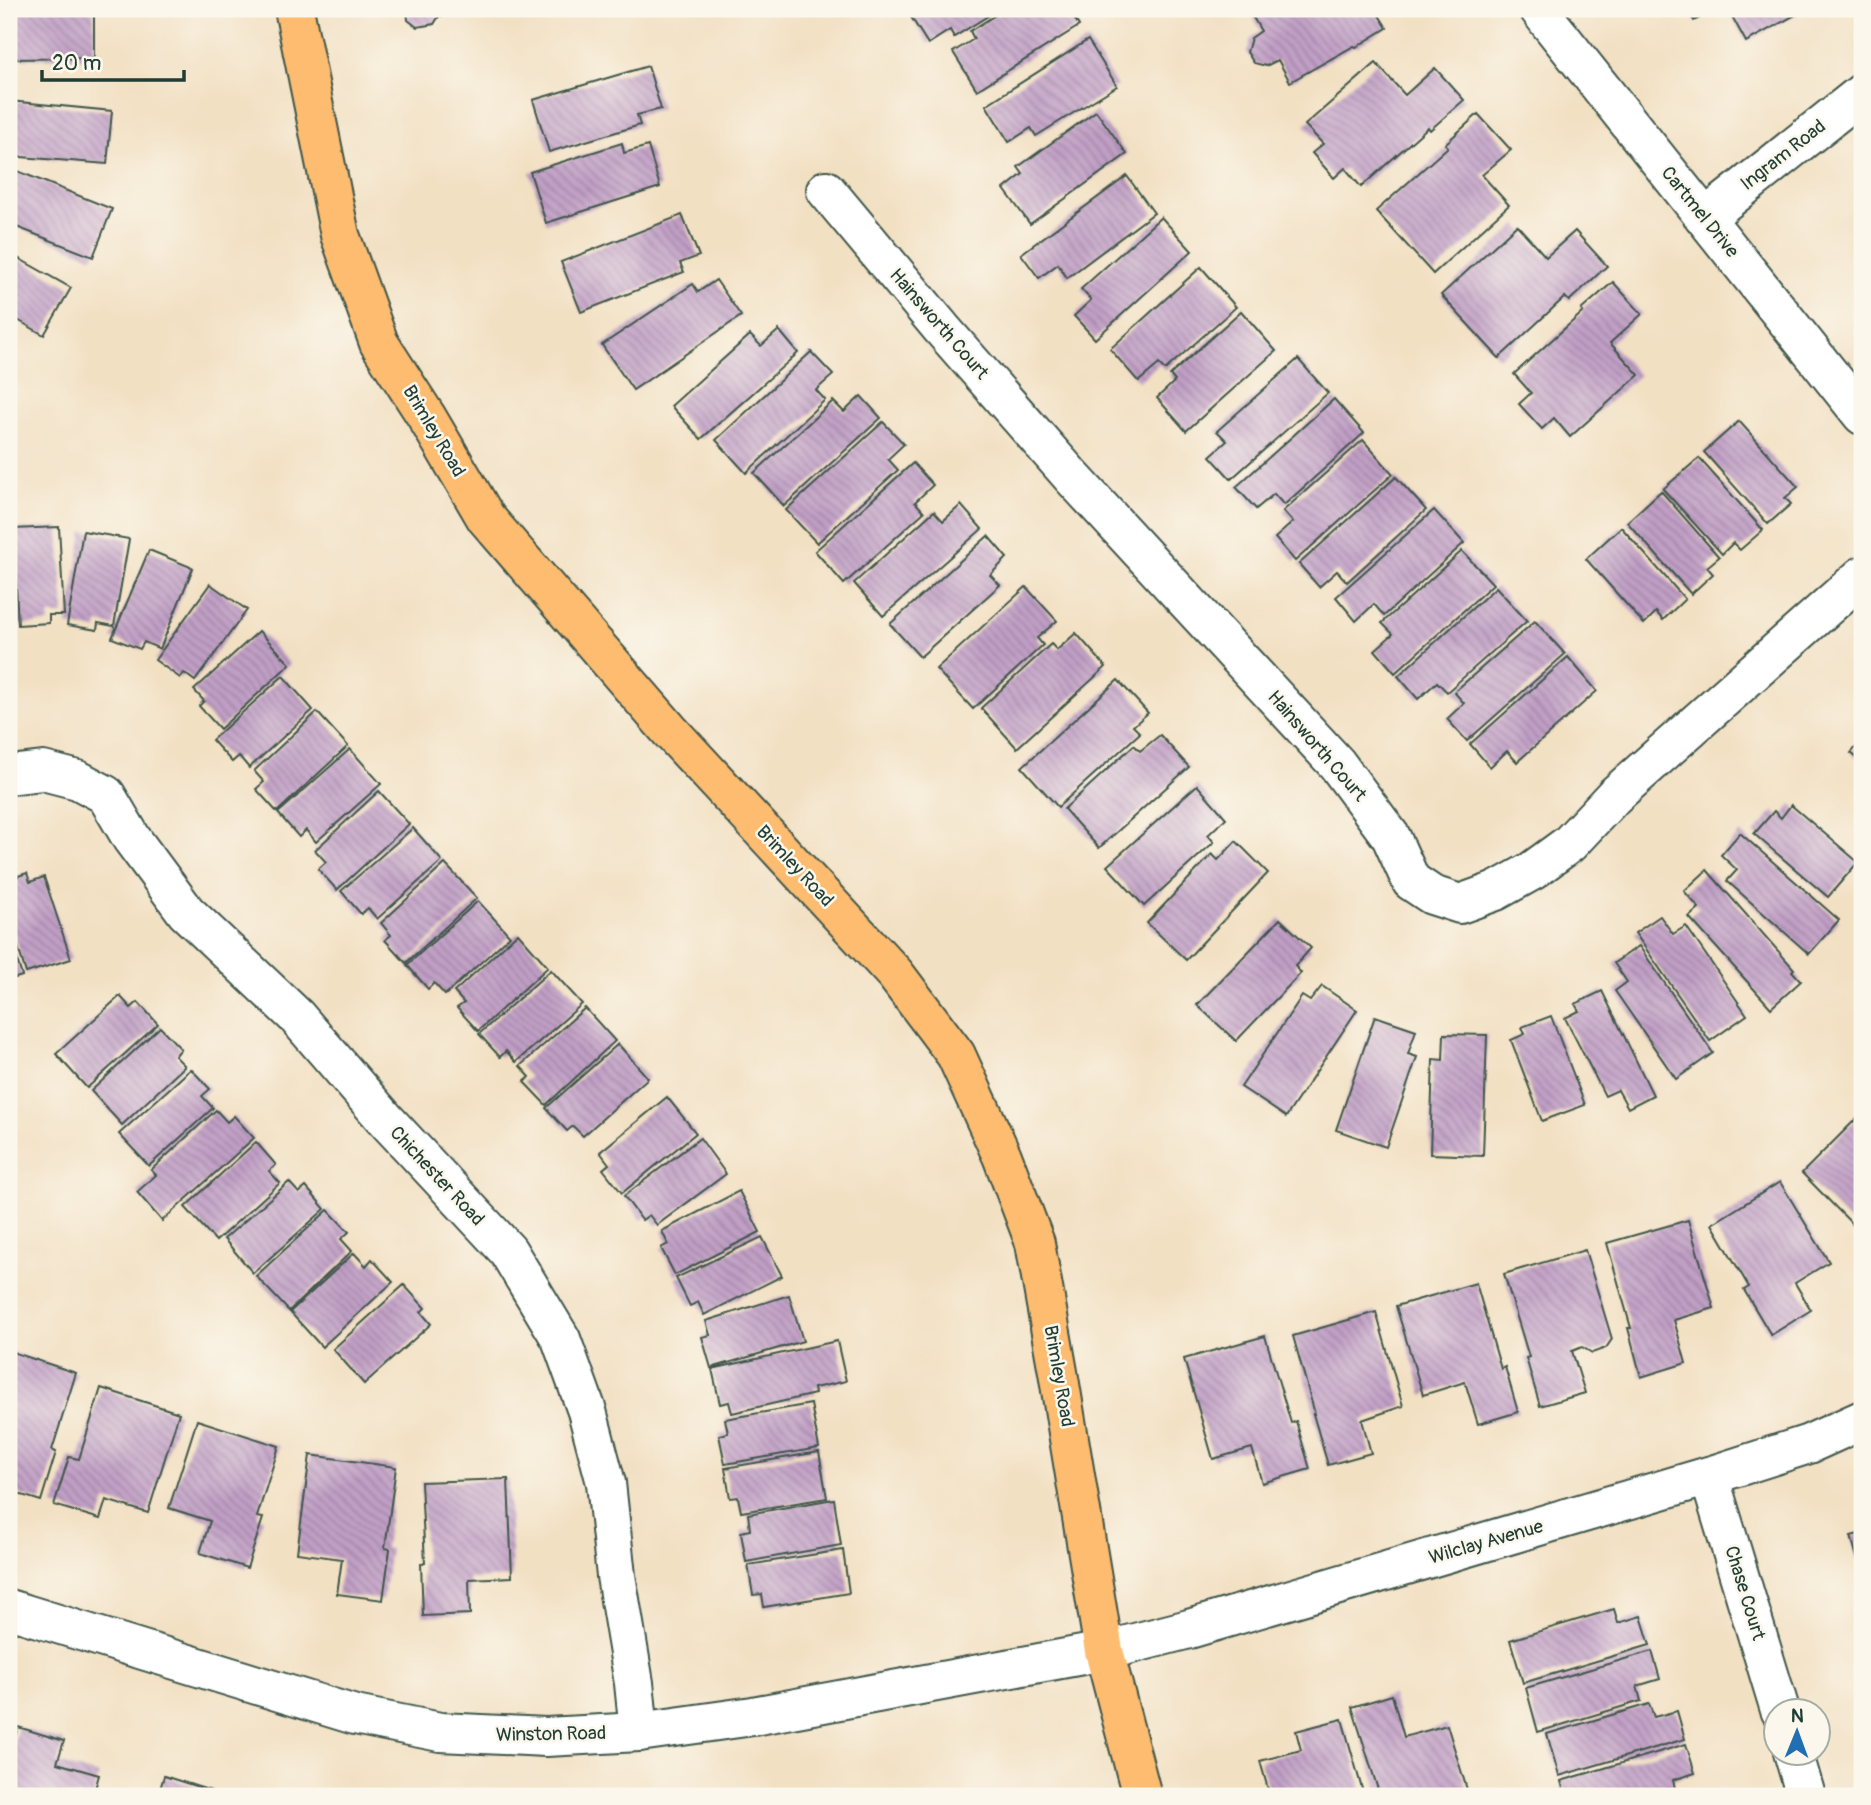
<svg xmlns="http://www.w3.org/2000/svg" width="1871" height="1805" font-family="Pangolin,sans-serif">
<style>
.building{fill:url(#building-back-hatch)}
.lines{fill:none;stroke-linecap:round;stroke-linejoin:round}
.minor-casing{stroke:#3f5549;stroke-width:42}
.major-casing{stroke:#3f5549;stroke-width:42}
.minor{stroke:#fff;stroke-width:38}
.major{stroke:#fdbc70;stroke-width:38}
.labels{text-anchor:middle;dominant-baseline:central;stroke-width:5;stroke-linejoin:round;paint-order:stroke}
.street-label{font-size:19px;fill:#1f3d34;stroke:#fbf7ec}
</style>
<defs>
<pattern id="building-back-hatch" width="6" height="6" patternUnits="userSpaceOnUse" patternTransform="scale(1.75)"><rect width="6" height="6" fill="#c19fc6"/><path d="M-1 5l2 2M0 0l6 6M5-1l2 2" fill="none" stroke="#9c83a2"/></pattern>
</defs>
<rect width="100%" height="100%" fill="#fbf7ec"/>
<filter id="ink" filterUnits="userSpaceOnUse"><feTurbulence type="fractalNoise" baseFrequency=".0143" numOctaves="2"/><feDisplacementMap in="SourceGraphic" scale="14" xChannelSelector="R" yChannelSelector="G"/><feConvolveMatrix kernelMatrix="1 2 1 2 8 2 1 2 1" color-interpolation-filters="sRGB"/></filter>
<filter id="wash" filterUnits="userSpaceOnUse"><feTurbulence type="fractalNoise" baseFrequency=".00686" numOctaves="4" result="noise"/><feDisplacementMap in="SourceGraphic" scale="28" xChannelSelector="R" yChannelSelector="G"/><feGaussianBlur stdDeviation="1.57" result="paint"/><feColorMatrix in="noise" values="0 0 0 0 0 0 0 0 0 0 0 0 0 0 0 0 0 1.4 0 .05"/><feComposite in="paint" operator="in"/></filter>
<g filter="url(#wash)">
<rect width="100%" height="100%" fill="#f2e0c3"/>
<g id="blocks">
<g class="building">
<polygon points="9,9 94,9 94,58 9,59"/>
<polygon points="407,9 466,9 467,12 439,16 434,24 417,27 408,20"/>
<polygon points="906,9 999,9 954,37 950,30 928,44"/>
<polygon points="1005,9 1069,9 1079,26 977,90 953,52 974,39 970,31"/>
<polygon points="1248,9 1375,9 1387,28 1356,47 1354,46 1290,82 1278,60 1266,66 1254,63 1247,52 1251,38 1261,31"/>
<polygon points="1688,9 1716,9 1694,21"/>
<polygon points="1728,9 1806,9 1746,42"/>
<polygon points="1088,40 1117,86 1036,136 1031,128 1009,142 986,105"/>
<polygon points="1376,63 1405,95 1435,68 1464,100 1430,130 1428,127 1361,187 1345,168 1334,178 1312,153 1323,144 1305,125"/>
<polygon points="648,66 661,109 637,115 640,125 549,152 533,100"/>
<polygon points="9,101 112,111 107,164 9,156"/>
<polygon points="1096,111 1127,154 1030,224 1004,189 1023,174 1018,167"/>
<polygon points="1478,114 1511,150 1482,175 1509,205 1433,274 1376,211 1448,147 1445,144"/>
<polygon points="622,143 624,153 648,146 660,187 546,223 530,172"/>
<polygon points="10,168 112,209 93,257 9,224"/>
<polygon points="1127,176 1154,213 1067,278 1058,264 1039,278 1021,254"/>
<polygon points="682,215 699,256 680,263 684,272 581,312 561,262"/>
<polygon points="1161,217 1192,251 1095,339 1074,316 1091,300 1081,289"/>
<polygon points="1517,225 1546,257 1575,231 1607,266 1569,301 1565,297 1499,358 1441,295"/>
<polygon points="9,253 71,288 44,335 9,315"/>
<polygon points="1201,267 1236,307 1165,370 1159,364 1139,381 1137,380 1110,349"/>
<polygon points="716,280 741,316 633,390 602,345 693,284 698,292"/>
<polygon points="1613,282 1642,314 1610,343 1639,375 1570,437 1554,418 1542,429 1519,404 1531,393 1514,374 1583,312 1581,310"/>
<polygon points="1241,311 1276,351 1186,431 1157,398 1175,381 1170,375"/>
<polygon points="779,330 798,353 701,439 671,406 750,335 761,346"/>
<polygon points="811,352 833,375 816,390 825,400 746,473 716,440"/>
<polygon points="1298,359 1328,393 1231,479 1210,456 1227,441 1217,431"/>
<polygon points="861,396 881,418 784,506 754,473 833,401 844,412"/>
<polygon points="1334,399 1364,433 1284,505 1274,494 1256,509 1236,487"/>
<polygon points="1739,421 1798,487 1785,498 1791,504 1768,524 1704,452"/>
<polygon points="883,422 904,444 888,459 898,470 817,543 786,510"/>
<polygon points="1363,440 1393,474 1295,561 1275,538 1293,522 1283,511"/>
<polygon points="1699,458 1763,530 1740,550 1733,543 1722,554 1663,489"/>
<polygon points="913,463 933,485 915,502 924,512 844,584 815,551"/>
<polygon points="1396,477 1426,510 1347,582 1337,571 1319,587 1299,564"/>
<polygon points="1661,491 1719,557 1707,567 1713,574 1691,594 1627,522"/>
<polygon points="961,505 982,529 883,616 854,583 934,511 943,521"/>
<polygon points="1434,510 1464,543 1384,616 1374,604 1356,621 1336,597"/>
<polygon points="59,527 64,615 49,615 49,623 18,625 13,529"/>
<polygon points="1621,527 1685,599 1663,620 1656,612 1644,624 1586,559"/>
<polygon points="83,531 129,539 114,626 98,623 97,630 67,625"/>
<polygon points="988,536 1007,558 990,575 1000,585 920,657 890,624"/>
<polygon points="149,550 193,568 160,649 144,642 140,649 112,638"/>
<polygon points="1462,551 1493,584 1395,673 1375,650 1393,634 1382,623"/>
<polygon points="210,584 247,610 195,681 184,673 180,678 155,660"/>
<polygon points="1026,587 1057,621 1037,638 1043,645 973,709 936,669"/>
<polygon points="1496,587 1527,621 1447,692 1437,682 1418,699 1398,676"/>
<polygon points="1535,621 1565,654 1467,741 1447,719 1464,703 1454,692"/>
<polygon points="259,631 290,664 220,729 199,706 204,701 194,690"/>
<polygon points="1076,633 1106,667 1017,748 981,708 1051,644 1057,650"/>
<polygon points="1568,657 1597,691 1517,762 1507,751 1490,767 1470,744"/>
<polygon points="283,676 313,710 249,768 239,756 232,762 212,740"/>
<polygon points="1118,680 1148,713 1133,726 1140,733 1058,807 1022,767"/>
<polygon points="317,712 348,746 277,812 256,789 264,782 254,771"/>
<polygon points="1160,735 1189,767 1099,848 1064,809 1134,745 1140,751"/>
<polygon points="1862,740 1862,762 1851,753"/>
<polygon points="350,749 381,784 316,842 306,830 299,837 278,813"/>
<polygon points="1197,785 1226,818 1208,835 1214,842 1144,906 1107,866"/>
<polygon points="379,791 409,824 337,890 318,869 326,862 315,850"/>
<polygon points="1791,805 1858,862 1828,897 1754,834 1774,811 1781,818"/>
<polygon points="413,828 442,861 377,919 368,908 361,914 341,891"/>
<polygon points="1740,833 1839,920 1809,954 1727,881 1737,870 1721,855"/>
<polygon points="1236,841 1268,873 1186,960 1147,923 1212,854 1218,860"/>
<polygon points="445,864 477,898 406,963 385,940 391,935 381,923"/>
<polygon points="1707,870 1794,969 1792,971 1801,981 1771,1008 1689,917 1699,908 1684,891"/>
<polygon points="27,873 30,882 44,877 71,959 26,973 9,918 9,879"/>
<polygon points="478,901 510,936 445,995 434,983 428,989 407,965"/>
<polygon points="1660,916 1673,934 1686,926 1747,1015 1710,1041 1635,933"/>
<polygon points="1280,919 1311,948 1295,966 1301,973 1236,1041 1197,1005"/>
<polygon points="518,933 548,967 478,1031 457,1008 464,1003 454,992"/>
<polygon points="9,934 22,976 9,980"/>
<polygon points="1639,946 1713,1053 1676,1079 1615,991 1627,982 1614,963"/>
<polygon points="551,970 582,1004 516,1062 506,1051 500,1057 479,1034"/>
<polygon points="1322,986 1357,1010 1286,1117 1241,1087 1302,996 1310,1001"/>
<polygon points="1602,991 1653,1095 1628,1108 1618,1090 1605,1096 1565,1018 1579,1011 1575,1004"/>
<polygon points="120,996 131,1008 138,1002 158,1024 87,1088 56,1054"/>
<polygon points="585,1008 615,1041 546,1105 524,1082 530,1077 520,1066"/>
<polygon points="1375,1016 1416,1030 1408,1054 1417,1057 1386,1147 1336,1130"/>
<polygon points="1551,1016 1585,1105 1542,1121 1511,1040 1525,1034 1522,1027"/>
<polygon points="160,1027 181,1049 175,1056 185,1066 122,1125 91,1091"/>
<polygon points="1444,1034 1487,1035 1483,1156 1430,1154 1433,1059 1443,1060"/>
<polygon points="618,1044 648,1078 583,1136 573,1126 567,1131 546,1108"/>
<polygon points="191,1069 210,1089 202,1096 213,1108 149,1166 119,1134"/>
<polygon points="667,1097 696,1133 622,1193 603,1169 609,1164 600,1152"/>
<polygon points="216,1110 227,1122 234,1116 254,1138 162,1221 137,1192 156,1175 151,1170"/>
<polygon points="1860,1115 1862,1117 1862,1234 1802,1173"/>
<polygon points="700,1138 726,1174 657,1225 649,1215 642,1220 624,1196"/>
<polygon points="256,1142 276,1165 269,1171 280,1183 216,1241 185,1207"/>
<polygon points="289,1182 299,1193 306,1187 325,1209 253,1273 224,1239"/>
<polygon points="1780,1182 1829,1262 1795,1283 1811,1310 1771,1335 1744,1290 1749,1287 1712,1224"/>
<polygon points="739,1191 760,1232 675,1275 661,1248 668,1244 662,1231"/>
<polygon points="328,1210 349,1232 341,1239 352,1251 289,1311 256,1276"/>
<polygon points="1688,1220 1714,1308 1674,1320 1686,1363 1641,1377 1628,1328 1631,1328 1607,1243"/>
<polygon points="762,1237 782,1276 704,1315 698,1302 690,1306 676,1278"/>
<polygon points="1585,1250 1612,1339 1606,1348 1592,1353 1582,1347 1572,1351 1585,1393 1540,1406 1526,1358 1529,1357 1504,1274"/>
<polygon points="354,1253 366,1266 372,1259 393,1282 322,1347 290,1312"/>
<polygon points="1476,1283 1501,1369 1505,1367 1518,1412 1478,1424 1465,1382 1423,1395 1396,1306"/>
<polygon points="404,1285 425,1308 421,1312 431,1324 364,1384 333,1349"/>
<polygon points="789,1295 803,1341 711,1368 702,1337 710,1335 706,1321"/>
<polygon points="1376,1312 1403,1406 1362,1420 1371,1453 1328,1465 1313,1414 1315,1414 1293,1336"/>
<polygon points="1265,1336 1291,1423 1296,1421 1310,1469 1262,1483 1252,1448 1213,1459 1184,1359"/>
<polygon points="837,1341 846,1381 814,1388 815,1394 732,1413 729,1402 720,1404 712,1369"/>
<polygon points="9,1351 76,1373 52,1450 56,1452 41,1501 9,1491"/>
<polygon points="101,1388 179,1413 148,1513 106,1500 100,1519 54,1505 69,1457 79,1459"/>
<polygon points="811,1404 819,1448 725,1464 719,1435 728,1433 725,1419"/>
<polygon points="197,1420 279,1446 257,1517 263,1518 247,1568 200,1553 210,1521 169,1508"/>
<polygon points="819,1452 827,1498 741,1512 738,1497 730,1498 725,1468"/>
<polygon points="310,1455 396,1467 385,1548 390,1549 383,1600 337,1594 342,1559 297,1553"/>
<polygon points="508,1479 512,1577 469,1579 470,1614 423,1616 421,1564 425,1563 421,1482"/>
<polygon points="834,1499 841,1545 746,1562 741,1532 750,1530 748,1514"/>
<polygon points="1862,1533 1862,1572 1861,1572 1851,1536"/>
<polygon points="843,1550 849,1593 764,1607 762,1594 753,1595 748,1565"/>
<polygon points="1614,1609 1618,1623 1641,1616 1650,1645 1523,1683 1510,1640"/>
<polygon points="1652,1651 1660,1679 1637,1686 1641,1701 1538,1732 1526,1688"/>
<polygon points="1392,1695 1404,1737 1447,1725 1469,1796 1380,1796 1352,1707"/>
<polygon points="1649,1704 1654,1717 1677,1711 1685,1739 1559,1776 1547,1734"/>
<polygon points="1342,1719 1364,1796 1270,1796 1260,1761 1301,1750 1296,1731"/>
<polygon points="18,1727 64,1741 57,1763 99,1775 93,1796 9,1796 11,1779 9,1779 9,1757"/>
<polygon points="1686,1744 1695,1773 1673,1780 1676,1794 1667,1796 1565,1796 1561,1781"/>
<polygon points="164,1776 211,1791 209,1796 158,1796"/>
</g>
</g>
</g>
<g filter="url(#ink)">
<use href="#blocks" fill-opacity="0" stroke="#3f5549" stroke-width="2"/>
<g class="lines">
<g class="minor-casing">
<g id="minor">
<polyline points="1539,9 1551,25 1862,415"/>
<polyline points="826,190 942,329 1071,476 1337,764 1391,837 1411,881 1432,895 1460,904 1496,891 1532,871 1569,844 1614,796 1862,576"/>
<polyline points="1705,218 1862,93"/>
<polyline points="9,775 43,771 78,780 106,795 132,839 186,912 296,1016 385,1119 508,1251 561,1339 587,1411 606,1483 616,1576 634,1683 639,1732"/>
<polyline points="1709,1476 1780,1710"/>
<polyline points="9,1609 355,1715 440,1732 546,1737 639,1732 753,1716 1104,1651 1189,1629 1709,1476 1809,1444 1862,1420"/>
<polyline points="1793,1752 1806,1796"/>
</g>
</g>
<g class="major-casing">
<polyline id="major" points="294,9 340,235 379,343 426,416 486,518 670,731 895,974 956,1055 1002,1156 1035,1243 1058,1372 1104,1651 1142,1796"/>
</g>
<use href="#minor" class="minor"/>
<use href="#major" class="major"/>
</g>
</g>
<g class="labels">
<g class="street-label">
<text transform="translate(1783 155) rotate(-38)">Ingram Road</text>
<text transform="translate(1700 212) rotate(51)">Cartmel Drive</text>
<text transform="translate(939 324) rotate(49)">Hainsworth Court</text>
<text transform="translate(434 431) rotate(59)">Brimley Road</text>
<text transform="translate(1317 746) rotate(49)">Hainsworth Court</text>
<text transform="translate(795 866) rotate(47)">Brimley Road</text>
<text transform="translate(437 1176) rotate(47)">Chichester Road</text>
<text transform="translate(1059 1376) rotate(80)">Brimley Road</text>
<text transform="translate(1486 1542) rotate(-16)">Wilclay Avenue</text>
<text transform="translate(1745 1593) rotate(73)">Chase Court</text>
<text transform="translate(551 1734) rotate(-1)">Winston Road</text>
</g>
</g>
<rect width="1871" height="1805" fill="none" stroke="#fbf7ec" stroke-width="35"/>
<g transform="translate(1797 1732) rotate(1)"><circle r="33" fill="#fbf7ec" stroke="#a3ada2" stroke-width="2"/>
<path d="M0-5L12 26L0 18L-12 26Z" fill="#1f6fb2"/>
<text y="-10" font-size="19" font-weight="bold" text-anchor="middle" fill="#1f3d34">N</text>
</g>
<path d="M42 70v10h142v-10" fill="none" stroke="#1f3d34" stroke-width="3.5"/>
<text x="52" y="70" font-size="21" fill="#1f3d34" stroke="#fbf7ec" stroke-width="5" paint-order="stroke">20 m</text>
</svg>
